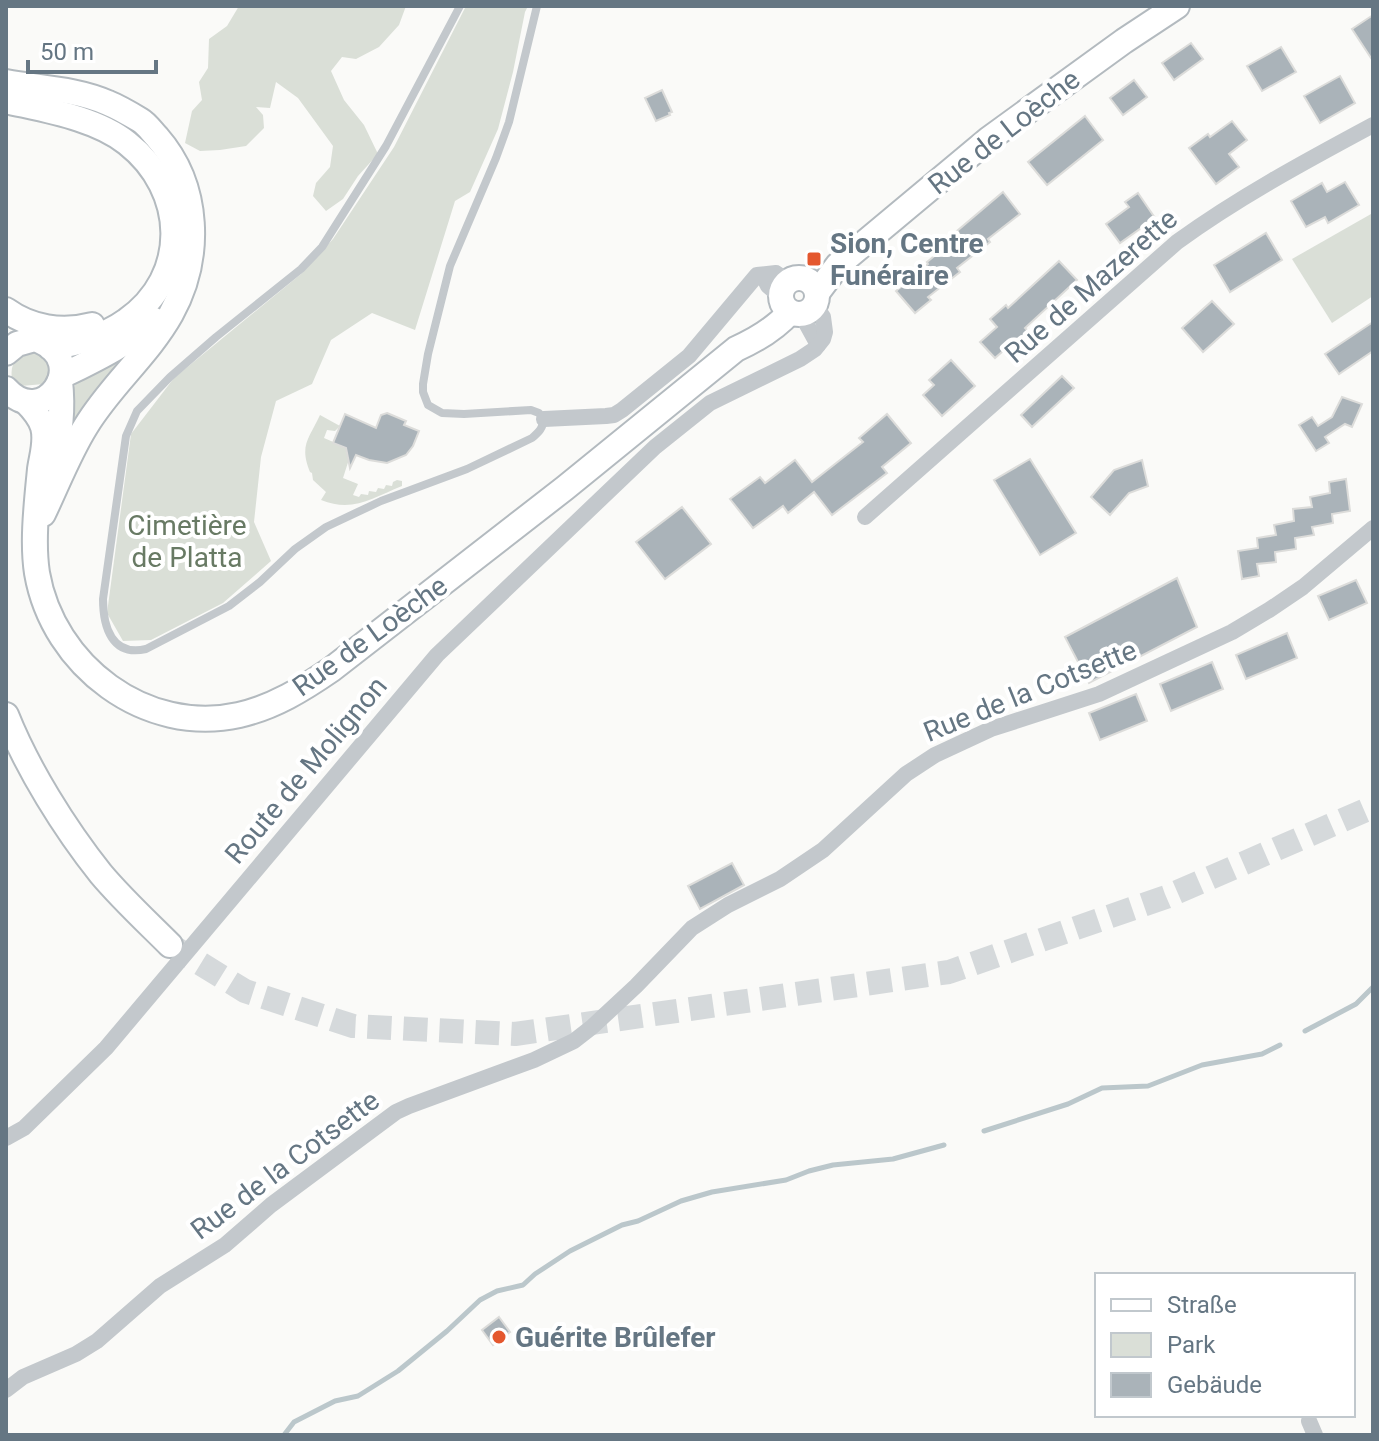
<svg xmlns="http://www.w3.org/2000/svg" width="1379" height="1441" font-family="Roboto,sans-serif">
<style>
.green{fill:#dadfd7}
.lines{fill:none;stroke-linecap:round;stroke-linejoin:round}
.stream{stroke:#bbc7cb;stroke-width:5}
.building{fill:#aab3b9;stroke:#dcdcda;stroke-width:2}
.secondary-tunnel{stroke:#d5d9db;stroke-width:24;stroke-dasharray:24 12;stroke-linecap:butt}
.secondary-casing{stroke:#b3babf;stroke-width:28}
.lane{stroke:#c3c8cc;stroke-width:8}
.street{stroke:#c3c8cc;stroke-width:16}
.secondary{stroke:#fff;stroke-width:24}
.poi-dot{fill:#e4572e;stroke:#fff;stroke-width:3}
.labels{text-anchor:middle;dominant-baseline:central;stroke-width:8;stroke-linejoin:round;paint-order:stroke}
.street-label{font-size:28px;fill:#657683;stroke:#fff}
.poi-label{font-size:28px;font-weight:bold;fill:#657683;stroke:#fff;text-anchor:start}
.park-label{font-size:28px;fill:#687a64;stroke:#fff}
</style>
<rect width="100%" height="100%" fill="#fafaf8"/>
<g class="green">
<polygon points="239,6 406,6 399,25 379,47 356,59 342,57 331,71 344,100 364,125 378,154 358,176 343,199 326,211 313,196 316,183 330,167 333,146 298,98 276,82 270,108 256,107 263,115 264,128 246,146 220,150 200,151 185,143 192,111 202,100 199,82 208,68 209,39 227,26"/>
<polygon points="466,6 528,6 525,12 513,72 498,129 470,192 455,201 415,330 372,313 331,340 312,384 276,401 261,457 254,522 271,561 223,603 151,640 123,641 107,613 131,434 174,378 301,274 333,239 394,147"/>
<polygon points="1371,214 1373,217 1373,296 1332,323 1292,259"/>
<path d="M30,352L44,355L52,370L44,384L21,386L12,381C10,364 14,358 30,352Z"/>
<path d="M130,352L73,430L68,428C70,410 68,392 80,377Z"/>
<path d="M320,415L340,426L335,431L327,430L324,438L352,450L343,478L358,484L353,495L359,497L361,494L368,495L369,491L376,492L378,488L384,489L386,485L392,486L393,482L397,480L402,481V486C372,498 353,513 321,500L326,492L313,480L312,473L310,472C299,445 309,439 320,415Z"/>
</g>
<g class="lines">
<g class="stream">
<polyline points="1305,1031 1356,1004 1373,987"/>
<polyline points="984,1131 1068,1104 1102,1088 1148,1086 1202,1065 1262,1054 1280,1045"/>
<polyline points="284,1435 294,1422 335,1401 358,1396 398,1371 447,1331 480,1300 497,1291 523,1285 535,1274 570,1251 622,1225 638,1221 681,1201 712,1192 786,1180 809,1171 833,1165 893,1159 944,1145"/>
</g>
</g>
<g class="building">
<polygon points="1373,15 1373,61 1352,29"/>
<polygon points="1191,43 1203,59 1174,80 1162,63"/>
<polygon points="1281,47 1296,72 1262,91 1247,66"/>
<polygon points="1340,76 1355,103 1320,123 1304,96"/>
<polygon points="1134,80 1147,97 1123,115 1110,98"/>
<polygon points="662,90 672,112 669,113 670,115 656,121 645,98"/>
<polygon points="1085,116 1103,140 1047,185 1028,162"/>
<polygon points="1232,121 1247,140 1229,154 1239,167 1216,184 1189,148 1208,134 1210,137"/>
<polygon points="1345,182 1359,205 1328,223 1325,217 1306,227 1291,201 1322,183 1327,192"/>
<polygon points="1003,192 1020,214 988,239 990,242 957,268 960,272 928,297 931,300 915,313 896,291 928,264 927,262 960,235 957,231"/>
<polygon points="1138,193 1155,218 1120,243 1106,224 1129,207 1125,202"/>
<polygon points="1266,233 1282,260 1230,292 1214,265"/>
<polygon points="1059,261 1077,280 1025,328 1030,333 1015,346 1012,343 995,358 980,342 997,327 990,319 1006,305 1008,308"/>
<polygon points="1212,301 1234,324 1203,352 1182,328"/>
<polygon points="1373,322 1373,351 1339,374 1325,354"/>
<polygon points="951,360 975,386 942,416 923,395 934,385 929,380"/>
<polygon points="1062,376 1074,388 1032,427 1021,415"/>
<polygon points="1342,397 1362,404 1352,427 1345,424 1325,437 1329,443 1316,451 1299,425 1312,417 1318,426 1332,417"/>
<polygon points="387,413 406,421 404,425 419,431 413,446 406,455 387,463 369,460 356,455 350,468 346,448 333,443 345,414 376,428 381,415"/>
<polygon points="887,414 911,443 882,467 887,473 832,515 814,492 788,513 783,506 753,528 730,499 760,477 765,483 795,460 812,482 863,442 859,438"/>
<polygon points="1030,459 1076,533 1040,555 994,480"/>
<polygon points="1142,460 1148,486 1129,493 1110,515 1091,497 1114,470"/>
<polygon points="1346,479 1350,511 1332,514 1333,523 1312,527 1314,535 1295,538 1296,549 1275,552 1276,562 1257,564 1259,576 1242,579 1238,551 1258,548 1257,538 1276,535 1274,525 1294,521 1293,509 1312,507 1310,497 1330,493 1329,482"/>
<polygon points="682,507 711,544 665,579 636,542"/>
<polygon points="1177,578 1197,627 1089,683 1065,637"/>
<polygon points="1356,580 1367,603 1329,620 1318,596"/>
<polygon points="1287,633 1297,658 1246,679 1236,655"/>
<polygon points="1212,662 1223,689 1171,711 1160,684"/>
<polygon points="1136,694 1147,721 1100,740 1089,713"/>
<polygon points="732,863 744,885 700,909 688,886"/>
<polygon points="499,1317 510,1332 493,1345 482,1330"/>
</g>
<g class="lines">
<polyline class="secondary-tunnel" points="170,945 245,991 353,1026 515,1034 949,972 1166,897 1373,807"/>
<g class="secondary-casing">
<g id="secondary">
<path d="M6,82C39,88 77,89 108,103C118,107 130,114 140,120C147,124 152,132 157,137C200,186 202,258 171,314C148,355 110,386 86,426C69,453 57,485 43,514"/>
<path d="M6,101C45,110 96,118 127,143C187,190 191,276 126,321C104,337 77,343 51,348"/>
<circle cx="799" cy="296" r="18"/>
<polyline points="817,293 838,265 989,139 1124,41 1177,6"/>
<path d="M6,310C31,328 62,333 92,325"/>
<polyline points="6,353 17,344 31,340"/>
<path d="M62,376C94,360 127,345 154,320"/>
<path d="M6,389C43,430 90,363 40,341"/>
<path d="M26,402C33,409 40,417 43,427C47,441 42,455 40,469C37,501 32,541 37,573C53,666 146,736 239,715C274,707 303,689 332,669L565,488L736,349C756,340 775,329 790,312"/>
<path d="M53,459C61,433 63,408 60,381"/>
<path d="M6,715C27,768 65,829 101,874C122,899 147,922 170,945"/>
</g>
</g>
<path class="lane" d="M460,6L386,146L322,247L301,269L216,337L170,377L137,411L126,436L103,599C103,627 112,657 146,649L229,606L260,582L295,549L326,527L381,501L467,469L532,438C539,432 543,428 544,419L539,413L531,410L464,414L442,413L428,405L423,392V384L428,354L450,266L496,158L509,122L537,6"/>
<g class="street">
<polyline points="763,276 768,286 781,297"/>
<polyline points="801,314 818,345"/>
<polyline points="544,419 606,416 614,415 622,410 689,356 757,275 776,273 789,282"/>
<path d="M865,517L1177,242C1239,197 1306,161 1373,125"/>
<polyline points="6,1138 24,1128 106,1048 437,655 655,447 710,403 800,359 815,349 823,339 825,332 823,317 815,305"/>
<polyline points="6,1390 23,1377 76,1354 97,1341 160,1286 225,1245 271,1205 396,1112 409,1106 534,1060 574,1041 592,1027 636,986 692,928 728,905 780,879 823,850 906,774 935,755 991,729 1099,694 1232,632 1269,610 1303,587 1373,528"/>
<polyline points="1309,1421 1315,1435"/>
</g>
<use href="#secondary" class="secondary"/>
</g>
<g class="poi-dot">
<rect x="806" y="251" width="16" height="16" rx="4"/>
<circle cx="499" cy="1337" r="8"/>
</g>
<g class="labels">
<g class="street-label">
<text transform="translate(1004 132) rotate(-38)">Rue de Loèche</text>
<text transform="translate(1091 286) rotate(-41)">Rue de Mazerette</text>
<text transform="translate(370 636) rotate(-36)">Rue de Loèche</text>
<text transform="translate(1030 691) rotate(-22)">Rue de la Cotsette</text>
<text transform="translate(306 770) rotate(-50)">Route de Molignon</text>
<text transform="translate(285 1165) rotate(-37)">Rue de la Cotsette</text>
</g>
<g class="poi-label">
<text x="830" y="243">Sion, Centre<tspan x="830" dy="32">Funéraire</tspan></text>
<text x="515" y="1337">Guérite Brûlefer</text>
</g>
<g class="park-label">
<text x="187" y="525">Cimetière<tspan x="187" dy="32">de Platta</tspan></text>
</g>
</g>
<rect width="1379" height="1441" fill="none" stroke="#657683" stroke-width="16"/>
<rect x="1095" y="1273" width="260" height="144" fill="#ffffff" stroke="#c1c8cd" stroke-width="2"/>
<rect x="1111" y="1299" width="40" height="12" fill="#ffffff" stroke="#c1c8cd" stroke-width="2"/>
<text x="1167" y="1313" font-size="24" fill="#657683">Straße</text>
<rect x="1111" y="1333" width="40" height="24" fill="#dadfd7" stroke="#c1c8cd" stroke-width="2"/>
<text x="1167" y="1353" font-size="24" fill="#657683">Park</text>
<rect x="1111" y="1373" width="40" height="24" fill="#aab3b9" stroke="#c1c8cd" stroke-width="2"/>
<text x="1167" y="1393" font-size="24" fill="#657683">Gebäude</text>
<path d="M28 60v12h128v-12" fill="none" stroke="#657683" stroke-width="4"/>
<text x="40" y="60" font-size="24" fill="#657683" stroke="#ffffff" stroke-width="6" paint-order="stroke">50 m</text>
</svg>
